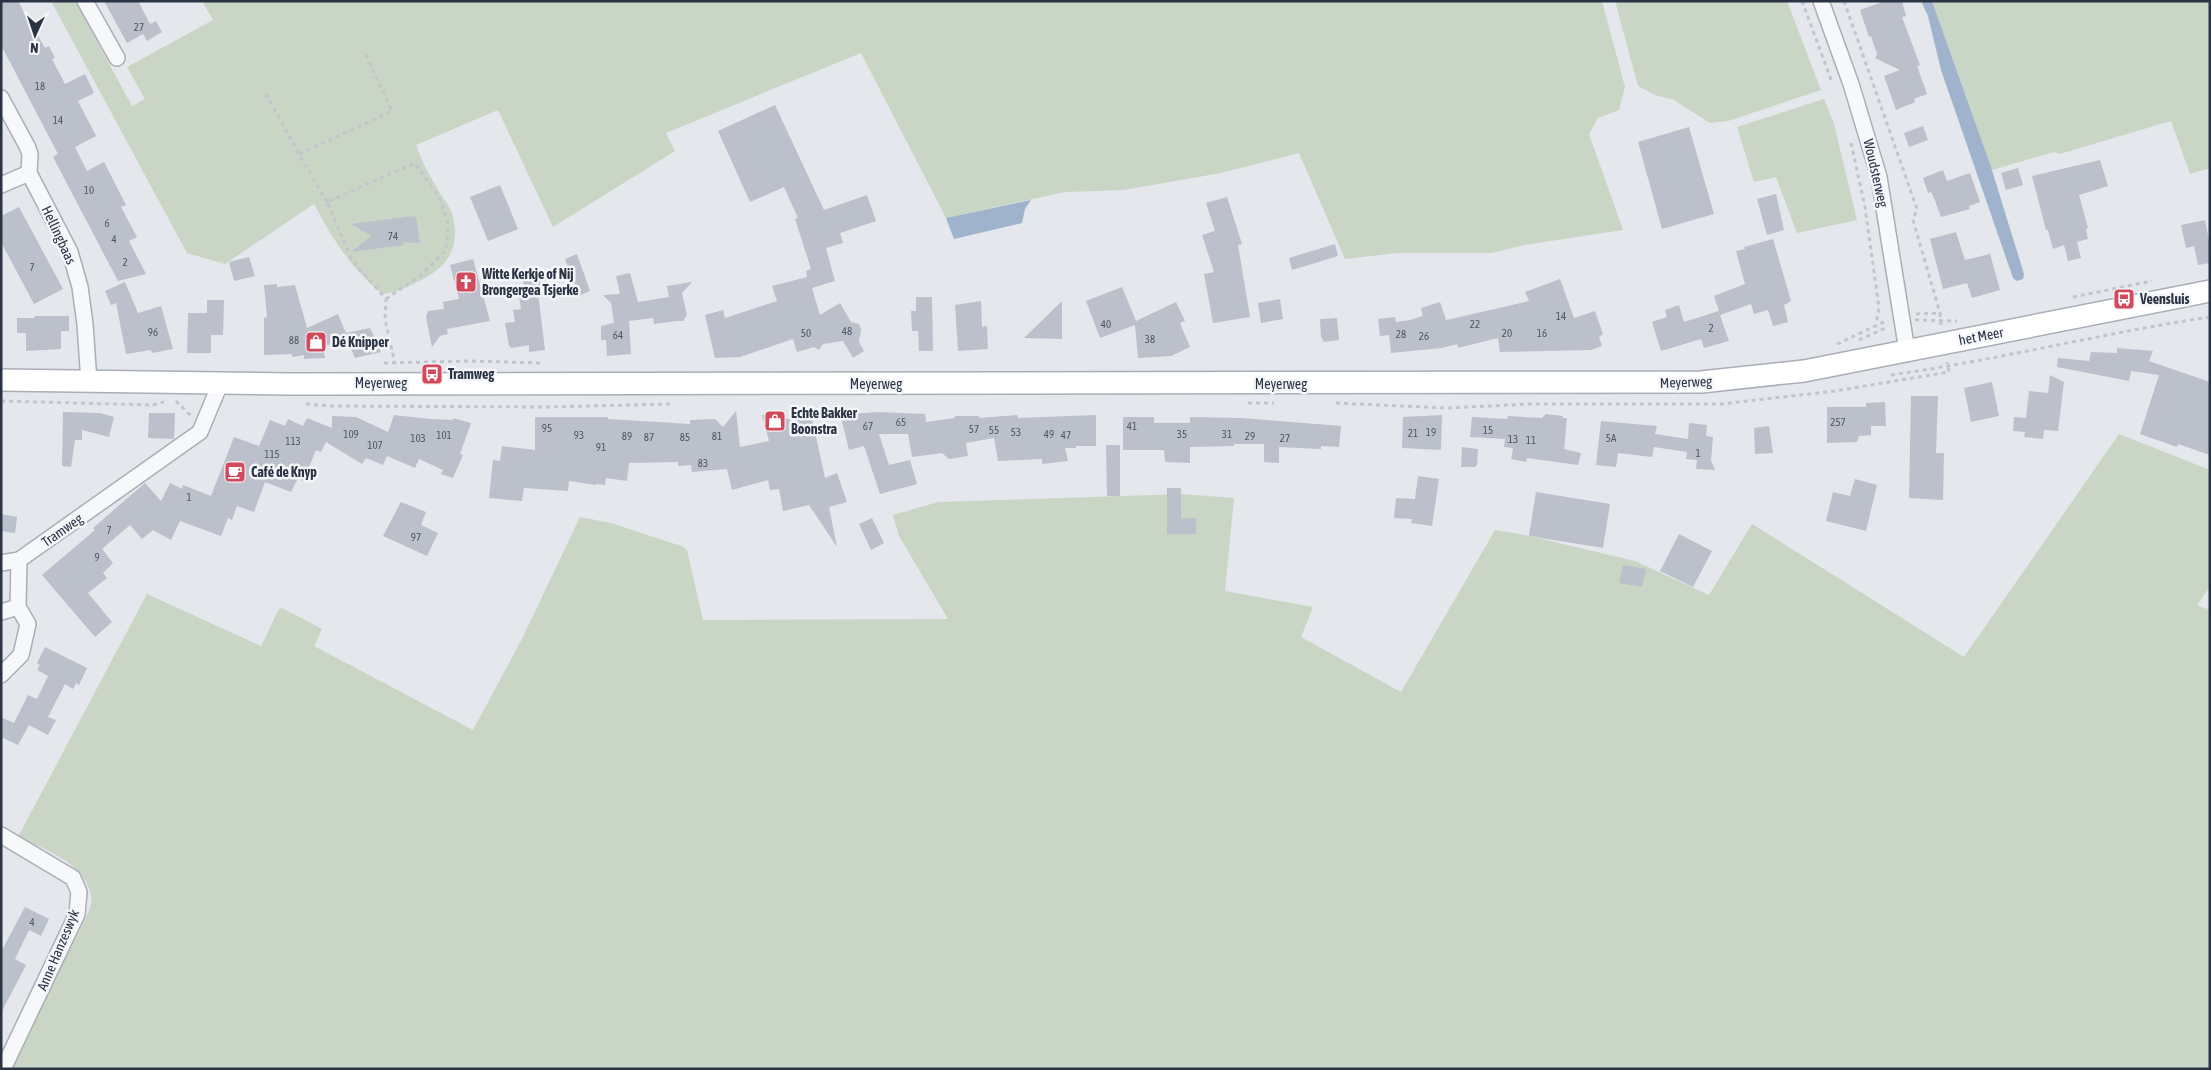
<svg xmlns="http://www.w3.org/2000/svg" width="2211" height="1070" font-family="'Asap Condensed',sans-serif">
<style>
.green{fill:#c9d6c5}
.water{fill:#9fb4cc}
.building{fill:#bbc0ca}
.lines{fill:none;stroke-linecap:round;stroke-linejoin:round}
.minor-casing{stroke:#a9aeb7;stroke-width:18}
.secondary-casing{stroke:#a9aeb7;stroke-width:24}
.path{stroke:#c2c5cb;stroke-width:3;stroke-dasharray:4 4;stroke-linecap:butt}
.minor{stroke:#f7f8fa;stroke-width:15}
.secondary{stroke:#fff;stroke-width:21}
.labels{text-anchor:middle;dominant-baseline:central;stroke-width:5;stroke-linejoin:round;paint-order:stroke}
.number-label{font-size:11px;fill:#4f5766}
.street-label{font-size:14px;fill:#2b3445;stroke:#f4f6f9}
.poi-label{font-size:14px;font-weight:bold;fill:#2b3445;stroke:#f4f6f9;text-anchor:start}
</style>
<rect width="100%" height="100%" fill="#e4e7ec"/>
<g class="green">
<path d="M51,1H75L132,106L145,99L127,67L213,20L202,1H1602L1625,87L1619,110L1598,118L1589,134L1623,230L1524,245L1492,253H1398L1345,259L1299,153L1221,173L1124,190L1065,192L946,218L861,53L666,133L675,151L553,227L498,110L416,145C422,162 431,178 440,193C444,200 452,209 453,217C461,252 444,270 415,283C403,289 394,293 382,294C349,266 334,241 314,204L225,264L187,253Z"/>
<polygon points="1615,1 1787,1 1821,90 1728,121 1710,123 1674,100 1655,95 1638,86"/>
<polygon points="1932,1 2210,1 2210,168 2190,174 2171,121 2060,154 2054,152 1992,170"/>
<polygon points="1824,99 1834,124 1857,220 1797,233 1776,177 1754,182 1737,127"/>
<path d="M2119,434L2210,470V587L2197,605L2210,610V1069H6L81,928C85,918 94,905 91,895C84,862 44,849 18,837L147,594L261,646L279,609L282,608L322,629L314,646L473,730L522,639L580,517L611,523L684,547L687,550L703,620L948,619L899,536L893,515L938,502L1182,494L1234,498L1225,591L1313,607L1301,637L1401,692L1495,530L1525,535L1635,561L1709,595L1752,524L1964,657Z"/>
</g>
<g class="water">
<polygon points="1921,1 1932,1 1991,167 2024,274 2023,279 2017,281 2013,278 1941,70 1928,16"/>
<polygon points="1031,200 1025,209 1022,223 954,239 946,218"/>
</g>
<g class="building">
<polygon points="1,1 18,1 45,48 49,46 55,58 52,59 65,84 85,74 94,93 78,101 96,136 75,147 87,171 104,162 126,205 121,207 137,237 129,241 146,274 118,281 53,157 58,154 1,45"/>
<polygon points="104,1 138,1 150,24 156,21 162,32 147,41 143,34 127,43"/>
<polygon points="1885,1 1902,1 1906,16 1902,17 1920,65 1917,66 1927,94 1914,99 1915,102 1896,110 1884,76 1900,70 1875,58 1877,54 1871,36 1869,37 1860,10"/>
<polygon points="775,105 824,210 867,195 876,221 840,233 843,243 826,248 835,281 812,288 820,315 840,303 851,322 859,324 861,329 859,342 864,351 853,358 843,341 823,344 819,350 814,347 797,352 793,339 740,357 715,358 705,315 723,310 725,318 777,301 772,286 807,277 806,271 811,269 795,219 798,218 784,187 750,202 718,131"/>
<polygon points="1923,126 1928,140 1909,147 1904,133"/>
<polygon points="1689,127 1714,214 1662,229 1638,142"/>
<polygon points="2100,160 2108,186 2079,195 2088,228 2086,229 2088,239 2077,242 2081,258 2068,261 2064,245 2053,249 2048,230 2046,230 2032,176"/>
<polygon points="2018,168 2023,185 2006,190 2001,173"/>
<polygon points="1943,170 1947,181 1970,173 1980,202 1969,206 1970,209 1941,217 1934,198 1931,192 1928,193 1923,178"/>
<polygon points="500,185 518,229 488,241 470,197"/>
<polygon points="1776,194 1784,230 1767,235 1757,199"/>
<polygon points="1227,197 1242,244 1238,245 1250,317 1213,323 1204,274 1214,272 1202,235 1215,231 1206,203"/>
<polygon points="19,207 63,289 34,304 1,242 1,216"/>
<polygon points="413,216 416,217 420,243 403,242 404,245 351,252 372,236 351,224"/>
<polygon points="2205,220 2210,245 2210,263 2198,265 2194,246 2186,248 2181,225"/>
<polygon points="1956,232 1965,260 1990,254 2000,290 1972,298 1967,283 1943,289 1930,239"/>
<polygon points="1773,239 1791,301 1784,305 1788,322 1773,326 1768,310 1754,314 1751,304 1720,315 1729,341 1704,348 1701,339 1661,351 1652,322 1667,317 1665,310 1679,305 1684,322 1719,311 1714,296 1745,284 1736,251 1745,249 1744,247"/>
<polygon points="1335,244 1338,256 1292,270 1289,258"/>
<polygon points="577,254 590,291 579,296 565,259"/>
<polygon points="249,257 255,276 234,281 229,262"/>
<polygon points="473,259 490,321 447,329 448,334 440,336 432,347 426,317 428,311 444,309 443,302 459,299 450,265"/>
<polygon points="630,273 638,302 669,297 667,286 692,282 682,293 687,315 683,321 677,321 654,324 653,318 629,321 631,354 607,356 606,340 601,340 601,326 614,323 611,303 603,295 620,294 616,276"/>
<polygon points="544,279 546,292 538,293 545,350 529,352 529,345 512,348 509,346 505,323 515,322 513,310 521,309 519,296 525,295 523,281"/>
<polygon points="1560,279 1574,318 1595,311 1603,334 1599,337 1602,346 1591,350 1500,352 1498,338 1458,348 1457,344 1442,348 1391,353 1389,335 1380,336 1378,319 1395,317 1396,322 1410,320 1423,316 1421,308 1440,302 1446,320 1451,319 1529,301 1525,292"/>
<polygon points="125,282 138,313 161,306 173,349 152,353 151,350 126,354 116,303 111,305 105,291"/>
<polygon points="277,284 277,287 295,285 307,328 338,314 346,333 370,328 381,352 355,358 346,337 323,347 325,358 304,359 304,355 292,357 292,354 264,355 264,318 267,317 264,285"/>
<polygon points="1122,287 1136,321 1176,302 1185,321 1180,323 1190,347 1171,356 1138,358 1135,325 1100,338 1086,301"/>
<polygon points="916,297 932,297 933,351 919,351 918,331 912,331 911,311 916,311"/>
<polygon points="1280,299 1283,319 1261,323 1258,303"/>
<polygon points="207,300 224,300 223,335 211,335 211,353 187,353 188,313 207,313"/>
<polygon points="981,301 982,327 987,326 988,349 958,351 955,305"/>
<polygon points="1062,301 1062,339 1024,338"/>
<polygon points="34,316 69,316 69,331 61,331 61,349 26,351 26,333 17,333 17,318 35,318"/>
<polygon points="1337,318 1339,340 1324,342 1321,337 1320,319"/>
<polygon points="2117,348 2153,351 2149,361 2210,382 2210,455 2178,444 2177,447 2140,434 2159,375 2131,371 2129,381 2057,367 2058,358 2089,361 2091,352 2117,353"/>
<polygon points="2050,375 2064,382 2058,431 2044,430 2043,439 2024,437 2025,432 2013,431 2014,417 2026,418 2029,391 2048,393"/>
<polygon points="1992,382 1999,416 1971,422 1964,388"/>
<polygon points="1911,396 1938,396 1936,453 1944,453 1943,500 1909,498"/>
<polygon points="1885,402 1886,426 1871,426 1871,435 1859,436 1857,442 1827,443 1827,407 1866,407 1866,403"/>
<polygon points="736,411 740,447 769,441 762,415 782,415 781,419 812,418 825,478 837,473 847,502 829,507 837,547 809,505 783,511 779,489 770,490 768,480 732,490 727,469 692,472 691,465 678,466 678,462 629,463 627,481 606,478 605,485 596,484 596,485 569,481 568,491 524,488 522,501 489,498 493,460 500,461 502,446 535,450 535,417 608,417 608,419 690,424 690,420 715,419 723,427"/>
<polygon points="63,412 100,413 114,417 109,437 82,430 82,440 75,440 71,467 62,466"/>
<polygon points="878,412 925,414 926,422 955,418 955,416 979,416 979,418 1017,415 1018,418 1096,415 1096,446 1076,446 1076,448 1065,448 1068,461 1042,464 1042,459 998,461 994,438 966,443 968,456 949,459 942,453 912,457 908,434 879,434 889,465 910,460 917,484 880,494 864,446 849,450 841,417 849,414"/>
<polygon points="149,413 175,413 174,439 148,438"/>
<polygon points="1546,414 1563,416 1563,418 1567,418 1564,449 1581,453 1578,465 1527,458 1526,462 1511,459 1513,448 1504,447 1505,439 1470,437 1472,417 1507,419 1508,416 1542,418"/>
<polygon points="394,415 431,419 453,420 453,418 471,423 460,454 463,455 453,478 441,474 443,470 419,459 415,468 387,456 383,465 366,458 362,464 326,442 321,452 316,450 303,481 298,478 291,492 265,482 254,512 237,506 232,520 228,518 221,536 180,521 171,540 153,530 142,539 130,525 102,549 113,563 103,573 107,578 88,593 112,622 95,637 42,575 95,530 93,528 145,483 161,501 170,483 182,489 183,485 211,496 234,437 259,446 270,420 285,426 288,419 303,426 307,418 332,428 332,416 356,417 388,432"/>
<polygon points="1442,415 1441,450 1402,448 1403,417"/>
<polygon points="1123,417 1154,417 1154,423 1190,423 1190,417 1242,418 1341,426 1339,447 1321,446 1321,449 1279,447 1279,463 1264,462 1264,444 1234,444 1234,446 1190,447 1190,463 1165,462 1164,450 1123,450"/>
<polygon points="1601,421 1657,426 1655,434 1688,439 1689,423 1707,425 1706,436 1713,437 1711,460 1715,470 1696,469 1697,460 1686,459 1687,452 1654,447 1652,457 1618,453 1616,467 1596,465"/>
<polygon points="1769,426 1773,453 1755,454 1754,428"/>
<polygon points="1106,445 1120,445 1120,496 1107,496"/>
<polygon points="1462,447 1478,449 1477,465 1475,467 1461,467"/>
<polygon points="1418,476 1439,479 1432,526 1411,523 1412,519 1394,518 1396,498 1415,499"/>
<polygon points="1855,479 1877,485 1866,531 1826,521 1833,492 1850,496"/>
<polygon points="1167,488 1181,488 1181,518 1196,518 1196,534 1167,534"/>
<polygon points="1536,492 1610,504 1603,548 1529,536"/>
<polygon points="401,502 426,512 421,525 438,533 427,556 383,536"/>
<polygon points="1,514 17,517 15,533 1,531"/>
<polygon points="872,518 884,543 871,550 859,524"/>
<polygon points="1679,534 1712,551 1693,587 1660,571"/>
<polygon points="1623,565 1646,569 1642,587 1619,583"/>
<polygon points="45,647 87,668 79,685 76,683 73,689 65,684 48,717 56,720 48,735 29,725 18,745 1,737 1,717 14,723 28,695 37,699 48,676 37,670 40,665 37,663"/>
<polygon points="25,907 49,919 41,936 29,930 15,959 26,965 1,1013 1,952"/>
</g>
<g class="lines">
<g class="minor-casing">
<g id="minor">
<polyline points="85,1 117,58"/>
<polyline points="1821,1 1851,84 1879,177 1907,351"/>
<polyline points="1,98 27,146 30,154 29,173 70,252 80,287 85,324 89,382"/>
<polyline points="1,185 29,173"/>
<polyline points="1,563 19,560 200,432 220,384"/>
<polyline points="1,612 18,607"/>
<polyline points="1,675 21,655 28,624 18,607 19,560"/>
<polyline points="1,835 73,878 79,892 77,914 3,1069"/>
</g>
</g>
<g class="secondary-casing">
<polyline id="secondary" points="1,380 291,384 1701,382 1804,371 2210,291"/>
</g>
<g class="path">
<polyline points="1802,1 1832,82"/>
<polyline points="1844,1 1917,209 1913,220 1940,313"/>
<polyline points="266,94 299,154"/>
<polyline points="1851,143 1865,207 1879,308 1876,324"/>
<polyline points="327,202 299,154 392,111 364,51"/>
<polyline points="2073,297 2152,281"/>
<polyline points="386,299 421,275 446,250 448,224 440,199 415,163 327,202 352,260 386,299 385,319 395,364"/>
<polyline points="1916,314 1940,313 1941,326"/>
<polyline points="1915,320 1957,321"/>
<polyline points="1859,340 1888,327"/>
<polyline points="1837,344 1888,320"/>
<polyline points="384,363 469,361 543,363"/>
<path d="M1891,375C1998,360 2103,333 2210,317"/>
<polyline points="1,401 153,405 164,402"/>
<polyline points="176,401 191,416"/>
<polyline points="1248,403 1274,403"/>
<polyline points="1336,403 1447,408 1531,404 1721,404 1835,391 1949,372 1947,362"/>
<polyline points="306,404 331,406 547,407 670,404"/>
</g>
<use href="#minor" class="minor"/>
<use href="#secondary" class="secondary"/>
</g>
<defs>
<g id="church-square" transform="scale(1.125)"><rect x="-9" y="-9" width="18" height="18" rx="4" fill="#d1495b" stroke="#f4f6f9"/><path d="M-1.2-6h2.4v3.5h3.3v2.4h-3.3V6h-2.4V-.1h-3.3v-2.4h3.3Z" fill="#fff"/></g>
<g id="bus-square" transform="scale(1.125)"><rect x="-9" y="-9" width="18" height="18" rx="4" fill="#d1495b" stroke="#f4f6f9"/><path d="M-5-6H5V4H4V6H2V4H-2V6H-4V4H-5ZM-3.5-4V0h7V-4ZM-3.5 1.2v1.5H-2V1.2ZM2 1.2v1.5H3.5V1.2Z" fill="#fff"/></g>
<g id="shop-square" transform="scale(1.125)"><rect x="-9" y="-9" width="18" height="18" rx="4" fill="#d1495b" stroke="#f4f6f9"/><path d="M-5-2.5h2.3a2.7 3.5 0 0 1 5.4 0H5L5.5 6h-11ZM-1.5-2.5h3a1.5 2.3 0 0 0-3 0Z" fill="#fff"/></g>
<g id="cafe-square" transform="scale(1.125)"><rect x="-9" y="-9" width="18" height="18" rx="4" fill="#d1495b" stroke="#f4f6f9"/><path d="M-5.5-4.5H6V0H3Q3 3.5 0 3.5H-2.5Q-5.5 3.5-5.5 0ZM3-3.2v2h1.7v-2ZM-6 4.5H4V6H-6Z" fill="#fff"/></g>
</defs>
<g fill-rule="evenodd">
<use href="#church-square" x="466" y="282"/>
<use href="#bus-square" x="2124" y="299"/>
<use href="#shop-square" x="316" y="342"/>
<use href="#bus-square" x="432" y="374"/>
<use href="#shop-square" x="775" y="421"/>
<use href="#cafe-square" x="235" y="472"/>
</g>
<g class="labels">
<g class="number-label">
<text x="139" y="27">27</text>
<text x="40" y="86">18</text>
<text x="58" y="120">14</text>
<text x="89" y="190">10</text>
<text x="107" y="223">6</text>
<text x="393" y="236">74</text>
<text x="114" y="239">4</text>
<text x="125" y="262">2</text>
<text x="32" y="267">7</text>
<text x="1561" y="316">14</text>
<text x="1106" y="324">40</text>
<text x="1475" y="324">22</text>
<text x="1711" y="328">2</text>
<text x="847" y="331">48</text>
<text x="153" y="332">96</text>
<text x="806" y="333">50</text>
<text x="1507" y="333">20</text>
<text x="1542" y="333">16</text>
<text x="1401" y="334">28</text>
<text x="618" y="335">64</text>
<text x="1424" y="336">26</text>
<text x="1150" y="339">38</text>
<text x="294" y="340">88</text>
<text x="901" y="422">65</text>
<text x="1838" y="422">257</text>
<text x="868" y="426">67</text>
<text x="1132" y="426">41</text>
<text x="547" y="428">95</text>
<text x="974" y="429">57</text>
<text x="994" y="430">55</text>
<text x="1488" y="430">15</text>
<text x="1016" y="432">53</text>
<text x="1431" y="432">19</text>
<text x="1413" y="433">21</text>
<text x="351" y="434">109</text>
<text x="1049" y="434">49</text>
<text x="1182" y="434">35</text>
<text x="1227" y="434">31</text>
<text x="444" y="435">101</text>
<text x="579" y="435">93</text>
<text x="1066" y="435">47</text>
<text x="627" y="436">89</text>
<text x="717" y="436">81</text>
<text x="1250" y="436">29</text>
<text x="649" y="437">87</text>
<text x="685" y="437">85</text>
<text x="418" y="438">103</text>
<text x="1285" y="438">27</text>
<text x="1611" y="438">5A</text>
<text x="1513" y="439">13</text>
<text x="1531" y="440">11</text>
<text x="293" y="441">113</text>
<text x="375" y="445">107</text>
<text x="601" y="447">91</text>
<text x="1698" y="453">1</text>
<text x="272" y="454">115</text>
<text x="703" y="463">83</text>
<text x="189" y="497">1</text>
<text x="109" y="530">7</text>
<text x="416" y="537">97</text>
<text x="97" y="557">9</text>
<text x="32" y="922">4</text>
</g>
<g class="street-label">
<text transform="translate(1876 173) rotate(77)">Woudsterweg</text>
<text transform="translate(59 235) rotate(65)">Hellingbaas</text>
<text transform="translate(1981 336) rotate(-11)">het Meer</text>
<text transform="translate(1686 382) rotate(-2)">Meyerweg</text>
<text x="381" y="383">Meyerweg</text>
<text x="876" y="384">Meyerweg</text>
<text x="1281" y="384">Meyerweg</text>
<text transform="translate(62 530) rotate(-35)">Tramweg</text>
<text transform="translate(58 950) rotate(-67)">Anne Hanzeswyk</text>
</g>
<g class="poi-label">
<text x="482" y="274">Witte Kerkje of Nij<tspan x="482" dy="16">Brongergea Tsjerke</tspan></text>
<text x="2140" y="299">Veensluis</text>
<text x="332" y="342">Dé Knipper</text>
<text x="448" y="374">Tramweg</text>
<text x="791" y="413">Echte Bakker<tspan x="791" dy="16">Boonstra</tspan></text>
<text x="251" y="472">Café de Knyp</text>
</g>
</g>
<rect width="2211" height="1070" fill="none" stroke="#2b3445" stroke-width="5"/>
<g transform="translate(35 35) rotate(183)" stroke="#f4f6f9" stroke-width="4" paint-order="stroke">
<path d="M0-4L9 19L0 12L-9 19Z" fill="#2b3445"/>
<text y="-8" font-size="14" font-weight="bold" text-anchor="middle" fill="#2b3445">N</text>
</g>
</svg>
